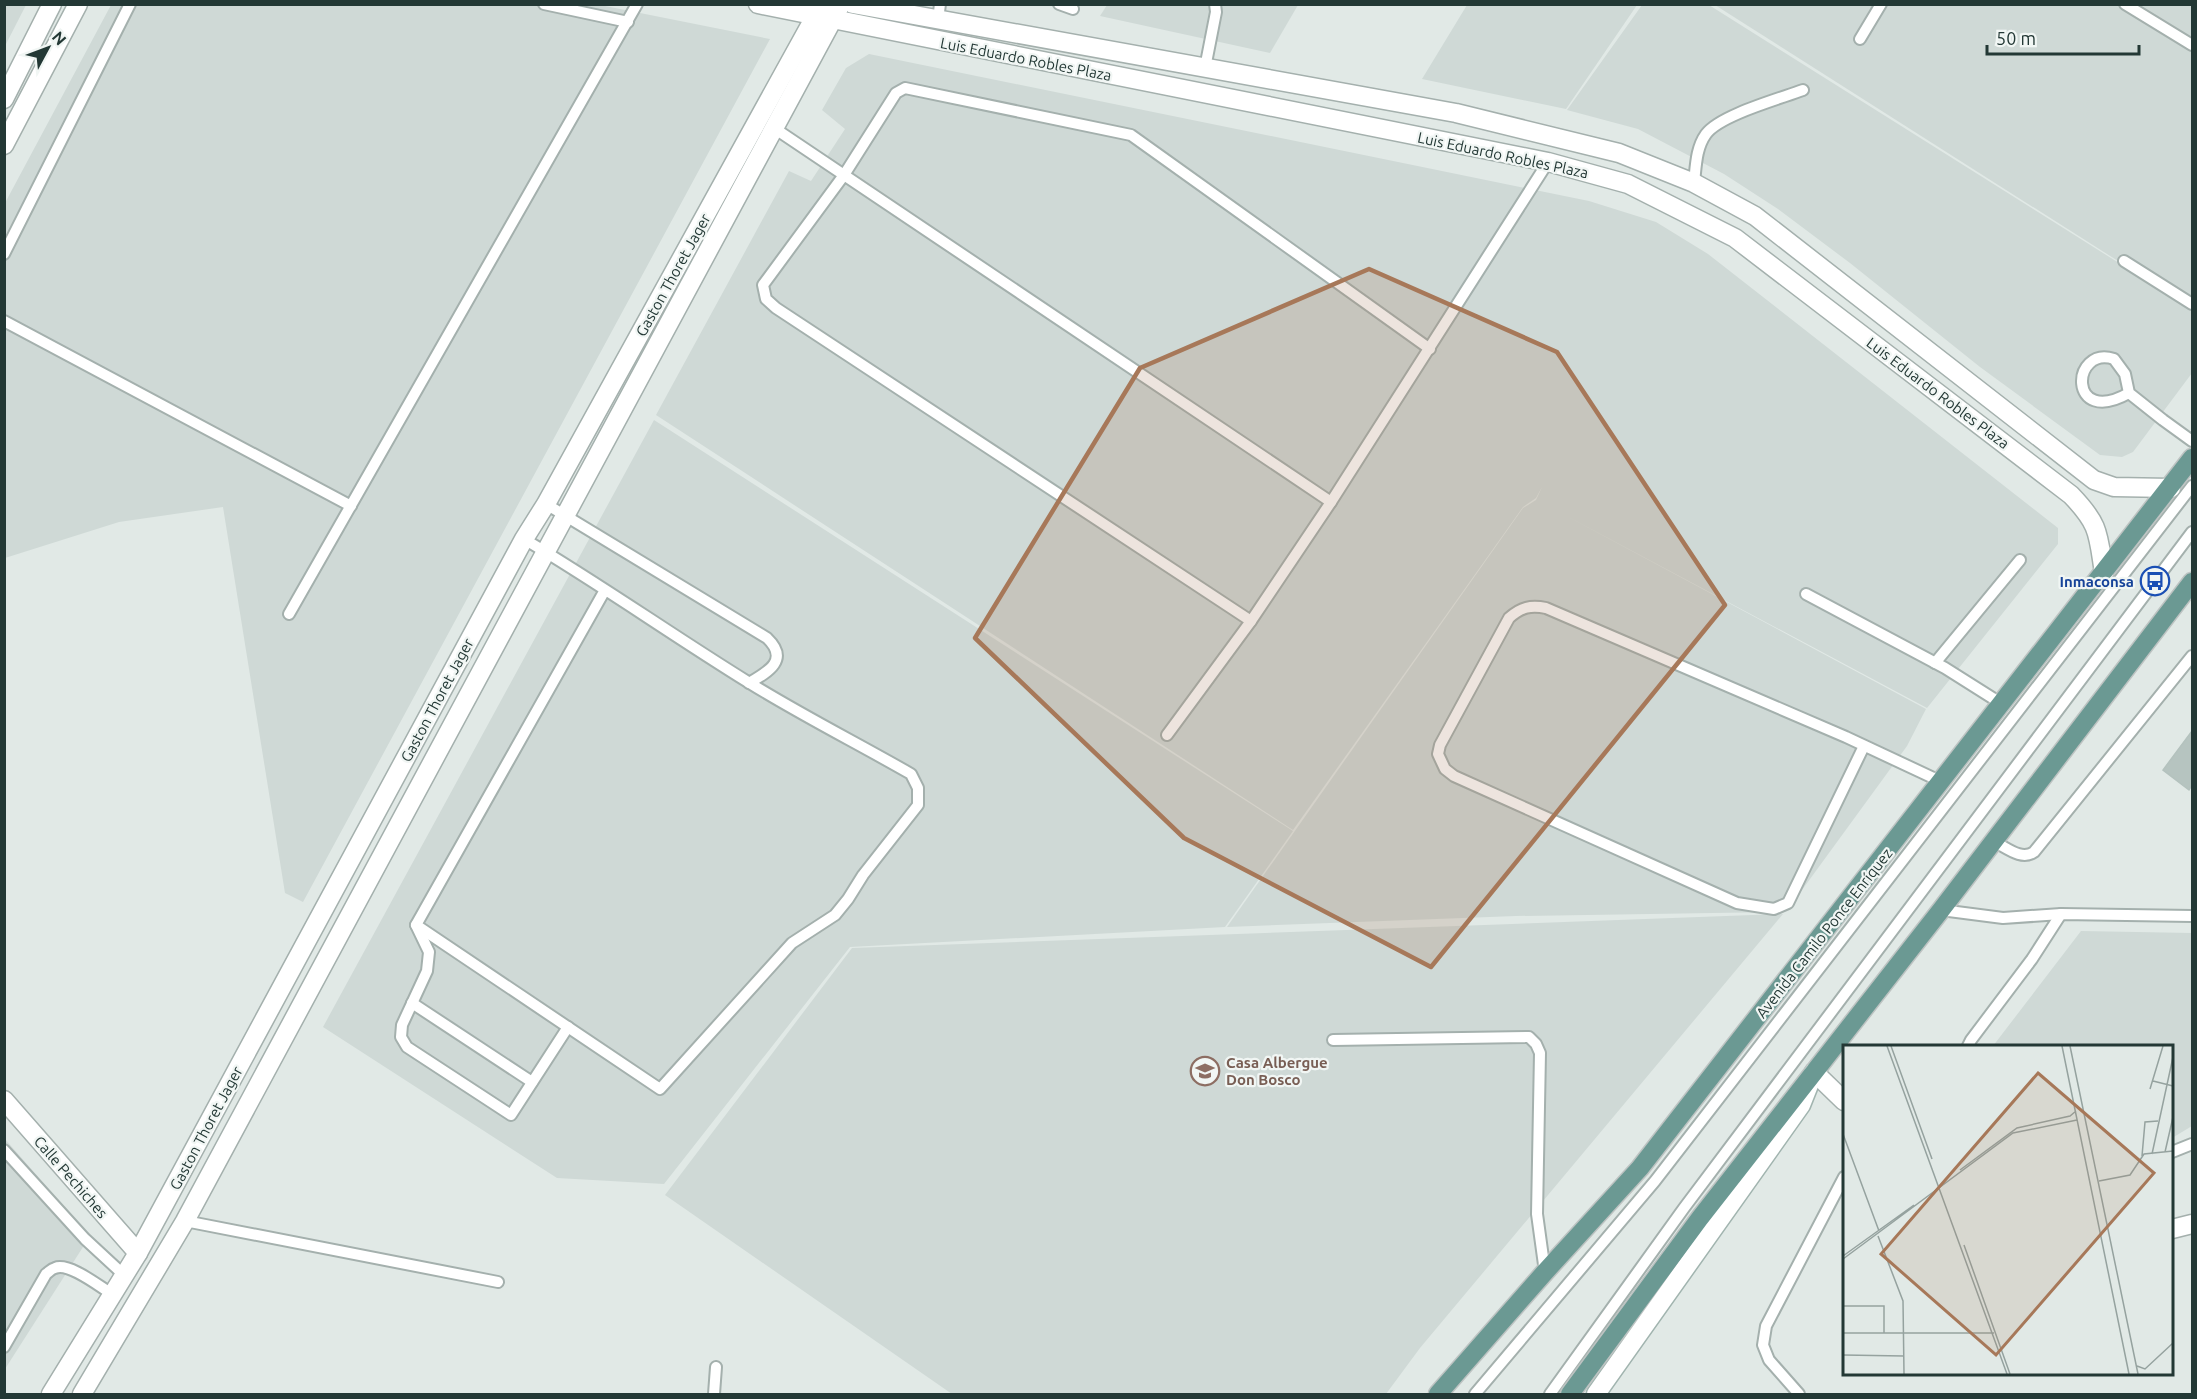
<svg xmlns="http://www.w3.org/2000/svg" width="2197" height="1399" font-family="Ubuntu,sans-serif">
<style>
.built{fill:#cfd9d6}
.building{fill:#b6c4c0;stroke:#b4c2be;stroke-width:1.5}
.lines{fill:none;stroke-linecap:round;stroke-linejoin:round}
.service-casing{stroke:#a4b0ad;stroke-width:14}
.minor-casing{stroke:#a4b0ad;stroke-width:21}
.tertiary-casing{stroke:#a4b0ad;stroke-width:21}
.secondary-casing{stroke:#a1b4af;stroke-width:21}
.primary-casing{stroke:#bdc3c2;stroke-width:21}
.service{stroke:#fff;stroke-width:10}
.minor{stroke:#fff;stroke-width:18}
.tertiary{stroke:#fff;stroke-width:18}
.secondary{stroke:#fff;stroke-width:18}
.primary{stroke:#6b9993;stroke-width:18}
.marked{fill:#a77859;fill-opacity:0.2;stroke:#a77859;stroke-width:4.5;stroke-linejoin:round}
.labels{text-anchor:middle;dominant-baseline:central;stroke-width:4.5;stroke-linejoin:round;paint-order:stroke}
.street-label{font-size:15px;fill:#233835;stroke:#f1f6f4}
.transit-label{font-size:15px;font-weight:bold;fill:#164399;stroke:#f1f6f4;text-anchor:end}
.education-label{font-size:15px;font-weight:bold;fill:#785e54;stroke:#f1f6f4;text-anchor:start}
.inset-road{fill:none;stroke:#95a29f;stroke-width:1.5}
.view{fill:#a77859;fill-opacity:0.15;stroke:#a77859;stroke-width:3}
.inset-edge{fill:none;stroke:#233835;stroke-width:3}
</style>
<rect width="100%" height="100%" fill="#e1e9e6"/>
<g class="built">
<polygon points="5,4 26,5 5,46 4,5"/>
<polygon points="111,5 600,5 770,39 303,902 285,893 223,507 119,522 5,558 5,203"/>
<polygon points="1107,5 1298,5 1270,53 1100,16"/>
<polygon points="1467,5 1467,4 1637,5 1566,109 1422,79"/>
<polygon points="1642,5 1709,5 2192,309 2192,373 2133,452 2122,457 2100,455 1980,367 1850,263 1778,209 1724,174 1638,129 1567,110"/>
<polygon points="1715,5 2192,5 2192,308"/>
<polygon points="869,54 1589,201 1656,222 1708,254 2058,528 2058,544 1927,708 1561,513 1926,709 1907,746 1794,901 1776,912 1516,916 1227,927 1523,508 1536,500 1542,487 1536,498 1523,507 1293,830 656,415 789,171 811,181 845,129 822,110 846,68"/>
<polygon points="654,420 1293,831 1225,927 850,947 664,1184 557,1178 323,1027"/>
<polygon points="1783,914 1420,1348 1386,1394 952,1394 665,1195 852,948"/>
<polygon points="2081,931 2192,933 2192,1126 2172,1138 2172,1046 1993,1046"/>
<polygon points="4,1138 90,1236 5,1369 4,1369"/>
</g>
<polygon class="building" points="2192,731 2192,785 2189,790 2163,770"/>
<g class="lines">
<g class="service-casing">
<g id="service">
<polyline points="544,4 628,22"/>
<polyline points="1059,4 1073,9"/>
<polyline points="2125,4 2192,45"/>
<polyline points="938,20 940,4"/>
<polyline points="1860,39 1881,4"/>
<polyline points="1205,68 1216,12 1215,4"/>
<polyline points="774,128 1331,502"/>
<path d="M1694,183C1696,165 1696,148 1706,134C1720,115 1779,99 1803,90"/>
<polyline points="4,254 130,4"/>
<polyline points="2124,261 2192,304"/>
<polyline points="4,321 351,506"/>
<path d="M2129,393C2067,428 2071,345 2114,359L2125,374L2129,393L2163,420L2192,441"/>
<path d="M546,504L767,638C790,660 768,672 749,683"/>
<path d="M524,539C600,584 672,635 748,682C801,715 857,743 911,774L918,788V805L863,875L848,899L835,915L792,943L660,1089L416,925L605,590"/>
<polyline points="1806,594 1945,668 2002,704"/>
<polyline points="289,614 637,4"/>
<polyline points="1251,621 776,308 766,299 763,285 844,175 896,93 905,88 1131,135 1430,349"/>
<polyline points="1935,663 2020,560"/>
<polyline points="1167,735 1251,621 1331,502 1548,162"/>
<path d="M1864,746L1788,903L1774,909L1737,903L1454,776L1445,769L1438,754L1440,745L1509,618C1521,607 1531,605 1546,608L1846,737L1942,782"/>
<path d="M1993,841C2006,847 2021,861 2034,852L2192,656"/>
<polyline points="1941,910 2003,918 2061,914 2192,916"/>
<polyline points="416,925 429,952 427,971 402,1025 401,1037 407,1047 511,1115 568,1027"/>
<polyline points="412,1003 532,1082"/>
<polyline points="1333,1040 1529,1037 1536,1044 1540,1053 1537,1214 1545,1272"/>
<polyline points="1968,1046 1971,1040 2032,959 2061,914"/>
<polyline points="4,1150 85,1239 125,1276"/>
<polyline points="2172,1152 2192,1144"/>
<polyline points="185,1221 498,1282"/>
<path d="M4,1347L46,1274C49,1272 51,1269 55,1268C69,1262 100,1287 112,1294"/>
<polyline points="714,1394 716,1367"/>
<polyline points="1475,1394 1655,1181 2192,486"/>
<polyline points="1550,1394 1684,1208 2192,532"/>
<polyline points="1799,1394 1769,1360 1763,1345 1766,1326 1844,1177"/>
</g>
</g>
<g class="minor-casing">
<g id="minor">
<polyline points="4,99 52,4"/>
<polyline points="4,145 78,4"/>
<polyline points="1814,1072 1844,1101"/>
<polyline points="4,1100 138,1253"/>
<polyline points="2172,1229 2192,1224"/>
</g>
</g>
<g class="tertiary-casing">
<g id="tertiary">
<path d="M758,4L1548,162L1628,184L1735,238L2071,495C2100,525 2098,534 2104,573"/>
<polyline points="853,4 1456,113 1619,153 1694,183 1755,216 2094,480 2114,487 2171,488"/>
<polyline points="51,1394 138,1253 524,539 546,504 822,4"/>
<polyline points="82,1394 185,1221 841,4"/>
</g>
</g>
<g class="secondary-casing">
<polyline id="secondary" points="1596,1394 1801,1105 1811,1080"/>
</g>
<g class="primary-casing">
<g id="primary">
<polyline points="1438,1394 1545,1272 1640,1168 2192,458"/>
<polyline points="1570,1394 1700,1218 1941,910 2192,582"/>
</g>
</g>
<use href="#service" class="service"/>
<use href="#minor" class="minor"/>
<use href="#tertiary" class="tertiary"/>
<use href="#secondary" class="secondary"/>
<use href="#primary" class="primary"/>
</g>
<path class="marked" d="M1369,269L1557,352L1725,605L1431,967L1184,838L975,638L1140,368Z"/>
<defs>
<g id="bus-ring" transform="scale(1.5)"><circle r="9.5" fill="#f1f6f4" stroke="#1a4fb4" stroke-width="1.5"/><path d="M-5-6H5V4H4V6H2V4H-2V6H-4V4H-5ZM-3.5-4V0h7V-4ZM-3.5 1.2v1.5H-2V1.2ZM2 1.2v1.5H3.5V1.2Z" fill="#1a4fb4"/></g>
<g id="school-ring" transform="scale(1.5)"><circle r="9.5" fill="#f1f6f4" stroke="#8d6e63" stroke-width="1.5"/><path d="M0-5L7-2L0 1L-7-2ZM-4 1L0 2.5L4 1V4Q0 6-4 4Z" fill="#8d6e63"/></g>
</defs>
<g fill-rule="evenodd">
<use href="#bus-ring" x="2155" y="581"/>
<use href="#school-ring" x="1205" y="1071"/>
</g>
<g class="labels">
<g class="street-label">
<text transform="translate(1026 59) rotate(11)">Luis Eduardo Robles Plaza</text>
<text transform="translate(1503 155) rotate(12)">Luis Eduardo Robles Plaza</text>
<text transform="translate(673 275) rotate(-61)">Gaston Thoret Jager</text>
<text transform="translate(1938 393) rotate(37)">Luis Eduardo Robles Plaza</text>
<text transform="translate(437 700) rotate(-62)">Gaston Thoret Jager</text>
<text transform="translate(1824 933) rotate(-52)">Avenida Camilo Ponce Enríquez</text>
<text transform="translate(206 1128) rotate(-62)">Gaston Thoret Jager</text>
<text transform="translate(71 1177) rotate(49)">Calle Pechiches</text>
</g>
<g class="transit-label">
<text x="2134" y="581">Inmaconsa</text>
</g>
<g class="education-label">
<text x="1226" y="1062">Casa Albergue<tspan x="1226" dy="17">Don Bosco</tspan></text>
</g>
</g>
<g transform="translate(1843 1045)">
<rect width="330" height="330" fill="#e1e9e6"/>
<path class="inset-road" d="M44,1L164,329M48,1L89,114M219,1L286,329M227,1L295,329M310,36L330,41M307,44L320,1M0,89L36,186M322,107L330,72M309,109L330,12M299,111L302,77L315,76M117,125L174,83L227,71L233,66M256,136L287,130L301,109L330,106M35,191L60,256L61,329M121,200L167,329M0,211L71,160M0,214L170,88L234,75M0,261H41V288M0,288H151M0,310L61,311M294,321L302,324L330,298"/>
<path class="view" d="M195,28L311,128L153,310L38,209Z"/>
<rect width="330" height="330" class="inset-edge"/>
</g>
<rect width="2197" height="1399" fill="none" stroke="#233835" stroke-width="12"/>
<g transform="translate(48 48) rotate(49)" stroke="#f1f6f4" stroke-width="4.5" paint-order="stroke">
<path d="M0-4.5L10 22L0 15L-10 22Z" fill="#233835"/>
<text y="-9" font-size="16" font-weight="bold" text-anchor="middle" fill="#233835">N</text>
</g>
<path d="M1987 45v9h152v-9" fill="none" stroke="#233835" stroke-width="3"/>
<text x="1996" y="45" font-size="18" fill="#233835" stroke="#f1f6f4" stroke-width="4.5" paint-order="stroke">50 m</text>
</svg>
